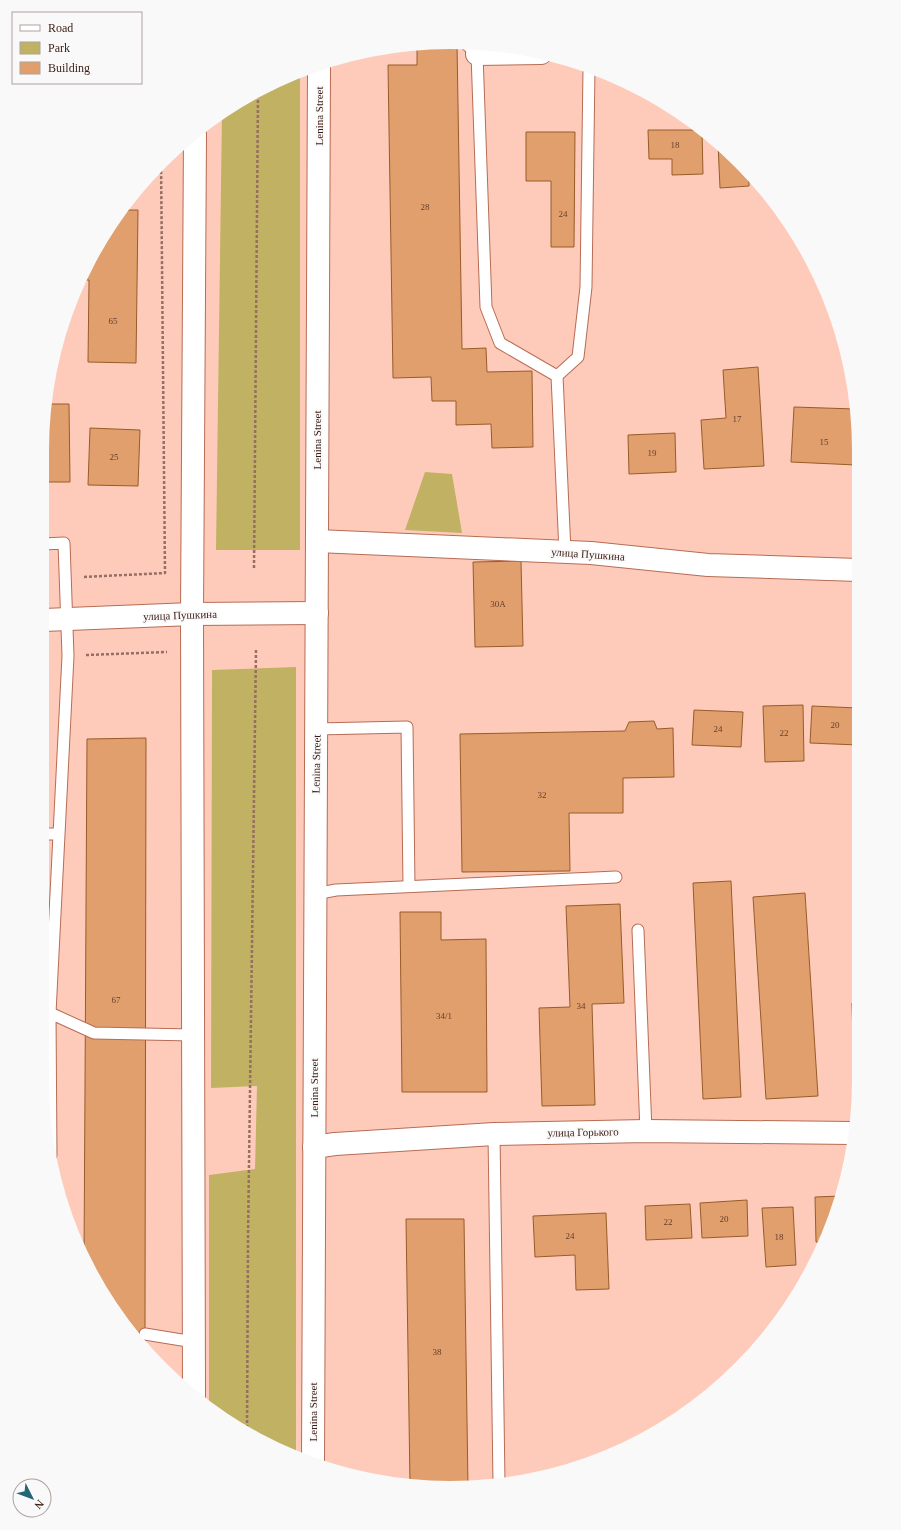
<svg xmlns="http://www.w3.org/2000/svg" width="901" height="1530" font-family="Georgia,serif">
<style>
.green{fill:#c1b163}
.building{fill:#e09f6c;stroke:#985c29}
.lines{fill:none;stroke-linecap:round;stroke-linejoin:round}
.service-casing{stroke:#b76c54;stroke-width:13}
.minor-casing{stroke:#b76c54;stroke-width:24}
.secondary-casing{stroke:#b76c54;stroke-width:24}
.path{stroke:#966e62;stroke-width:2.5;stroke-dasharray:3 2;stroke-linecap:butt}
.service{stroke:#fff;stroke-width:11}
.minor{stroke:#fff;stroke-width:22}
.secondary{stroke:#fff;stroke-width:22}
.labels{text-anchor:middle;dominant-baseline:central;stroke-width:3.5;stroke-linejoin:round;paint-order:stroke}
.number-label{font-size:9px;fill:#663e2b}
.street-label{font-size:11px;fill:#3d1e15;stroke:#f9f9f9}
</style>
<rect width="100%" height="100%" fill="#fecbbb"/>
<g class="green">
<polygon points="300,71 300,550 216,550 222,112 294,73"/>
<polygon points="425,472 452,474 462,533 405,530"/>
<path d="M296,667V1456C265,1444 235,1429 209,1407V1175L255,1169L257,1086L211,1088L212,670Z"/>
</g>
<g class="building">
<polygon points="450,42 457,43 462,349 486,348 487,372 532,371 533,447 492,448 491,424 456,425 456,401 432,401 431,377 393,378 388,65 417,65 417,45"/>
<polygon points="648,130 700,130 702,131 703,174 672,175 672,159 649,159"/>
<polygon points="526,132 575,132 574,247 551,247 551,181 526,181"/>
<polygon points="718,144 740,162 749,174 749,186 720,188"/>
<polygon points="122,210 138,210 136,363 88,362 89,280 83,280 111,224 118,223 119,214"/>
<polygon points="758,367 764,466 704,469 701,420 726,418 723,370"/>
<polygon points="47,404 69,404 70,482 45,482 45,415"/>
<polygon points="794,407 855,409 858,421 856,465 791,462"/>
<polygon points="90,428 140,430 138,486 88,485"/>
<polygon points="675,433 676,472 629,474 628,435"/>
<polygon points="521,561 523,646 475,647 473,562"/>
<polygon points="803,705 804,761 765,762 763,706"/>
<polygon points="812,706 858,708 858,745 810,743"/>
<polygon points="694,710 743,712 741,747 692,745"/>
<polygon points="654,721 657,729 673,728 674,777 623,778 623,813 569,813 570,871 462,872 460,734 625,731 629,722"/>
<polygon points="146,738 145,1334 146,1350 126,1328 84,1260 87,739"/>
<polygon points="731,881 741,1097 703,1099 693,883"/>
<polygon points="805,893 818,1096 766,1099 753,897"/>
<polygon points="620,904 624,1003 592,1004 595,1105 542,1106 539,1008 570,1007 566,906"/>
<polygon points="400,912 441,912 441,940 486,939 487,1092 402,1092"/>
<polygon points="852,1003 858,1003 858,1039 853,1039"/>
<polygon points="840,1196 837,1211 822,1242 816,1242 815,1197"/>
<polygon points="747,1200 748,1236 702,1238 700,1203"/>
<polygon points="690,1204 692,1238 646,1240 645,1206"/>
<polygon points="793,1207 796,1265 766,1267 762,1208"/>
<polygon points="606,1213 609,1289 576,1290 575,1255 535,1257 533,1216"/>
<polygon points="406,1219 464,1219 468,1487 410,1485"/>
</g>
<g class="lines">
<g class="service-casing">
<g id="service">
<polyline points="466,44 477,54 486,307 500,343 557,376 565,552"/>
<polyline points="557,376 578,357 586,287 589,68"/>
<polyline points="43,544 64,543 68,656 50,1013 45,1012"/>
<polyline points="317,729 407,727 409,886"/>
<polyline points="44,834 58,834"/>
<polyline points="315,894 336,890 616,877"/>
<polyline points="638,930 646,1131"/>
<polyline points="494,1134 499,1483"/>
<polyline points="51,1155 50,1013 94,1033 193,1035"/>
<polyline points="145,1334 194,1342"/>
</g>
</g>
<g class="minor-casing">
<g id="minor">
<polyline points="477,54 541,53"/>
<polyline points="317,541 591,553 708,565 858,570"/>
<polyline points="314,1147 335,1144 494,1134 646,1131 853,1133"/>
</g>
</g>
<g class="secondary-casing">
<g id="secondary">
<polyline points="44,620 192,614 317,613"/>
<polyline points="194,1395 192,614 195,135"/>
<polyline points="313,1462 319,66"/>
</g>
</g>
<g class="path">
<polyline points="254,568 258,92"/>
<polyline points="84,577 165,573 161,163"/>
<polyline points="86,655 167,652"/>
<polyline points="247,1433 248,1238 256,650"/>
</g>
<use href="#service" class="service"/>
<use href="#minor" class="minor"/>
<use href="#secondary" class="secondary"/>
</g>
<g class="labels">
<g class="number-label">
<text x="675" y="145">18</text>
<text x="425" y="207">28</text>
<text x="563" y="214">24</text>
<text x="113" y="321">65</text>
<text x="737" y="419">17</text>
<text x="824" y="442">15</text>
<text x="652" y="453">19</text>
<text x="114" y="457">25</text>
<text x="498" y="604">30А</text>
<text x="835" y="725">20</text>
<text x="718" y="729">24</text>
<text x="784" y="733">22</text>
<text x="542" y="795">32</text>
<text x="116" y="1000">67</text>
<text x="581" y="1006">34</text>
<text x="444" y="1016">34/1</text>
<text x="724" y="1219">20</text>
<text x="668" y="1222">22</text>
<text x="570" y="1236">24</text>
<text x="779" y="1237">18</text>
<text x="437" y="1352">38</text>
</g>
<g class="street-label">
<text transform="translate(319 116) rotate(-90)">Lenina Street</text>
<text transform="translate(317 440) rotate(-90)">Lenina Street</text>
<text transform="translate(588 554) rotate(4)">улица Пушкина</text>
<text transform="translate(180 615) rotate(-2)">улица Пушкина</text>
<text transform="translate(316 764) rotate(-89)">Lenina Street</text>
<text transform="translate(314 1088) rotate(-90)">Lenina Street</text>
<text transform="translate(583 1132) rotate(-1)">улица Горького</text>
<text transform="translate(313 1412) rotate(-90)">Lenina Street</text>
</g>
</g>
<path d="M0 0H901V1530H0ZM450 49H451A401 401 0 0 1 852 450V1080A401 401 0 0 1 451 1481H450A401 401 0 0 1 49 1080V450A401 401 0 0 1 450 49Z" fill="#f9f9f9" fill-rule="evenodd"/>
<rect x="12" y="12" width="130" height="72" fill="#f9f9f9" stroke="#aea19e"/>
<rect x="20" y="25" width="20" height="6" fill="#ffffff" stroke="#aea19e"/>
<text x="48" y="32" font-size="12" fill="#3d1e15">Road</text>
<rect x="20" y="42" width="20" height="12" fill="#c1b163" stroke="#aea19e"/>
<text x="48" y="52" font-size="12" fill="#3d1e15">Park</text>
<rect x="20" y="62" width="20" height="12" fill="#e09f6c" stroke="#aea19e"/>
<text x="48" y="72" font-size="12" fill="#3d1e15">Building</text>
<g transform="translate(32 1498) rotate(132)"><circle r="19" fill="#f9f9f9" stroke="#aea19e"/>
<path d="M0-3L7 15L0 10L-7 15Z" fill="#226678"/>
<text y="-6" font-size="11" font-weight="bold" text-anchor="middle" fill="#3d1e15">N</text>
</g>
</svg>
